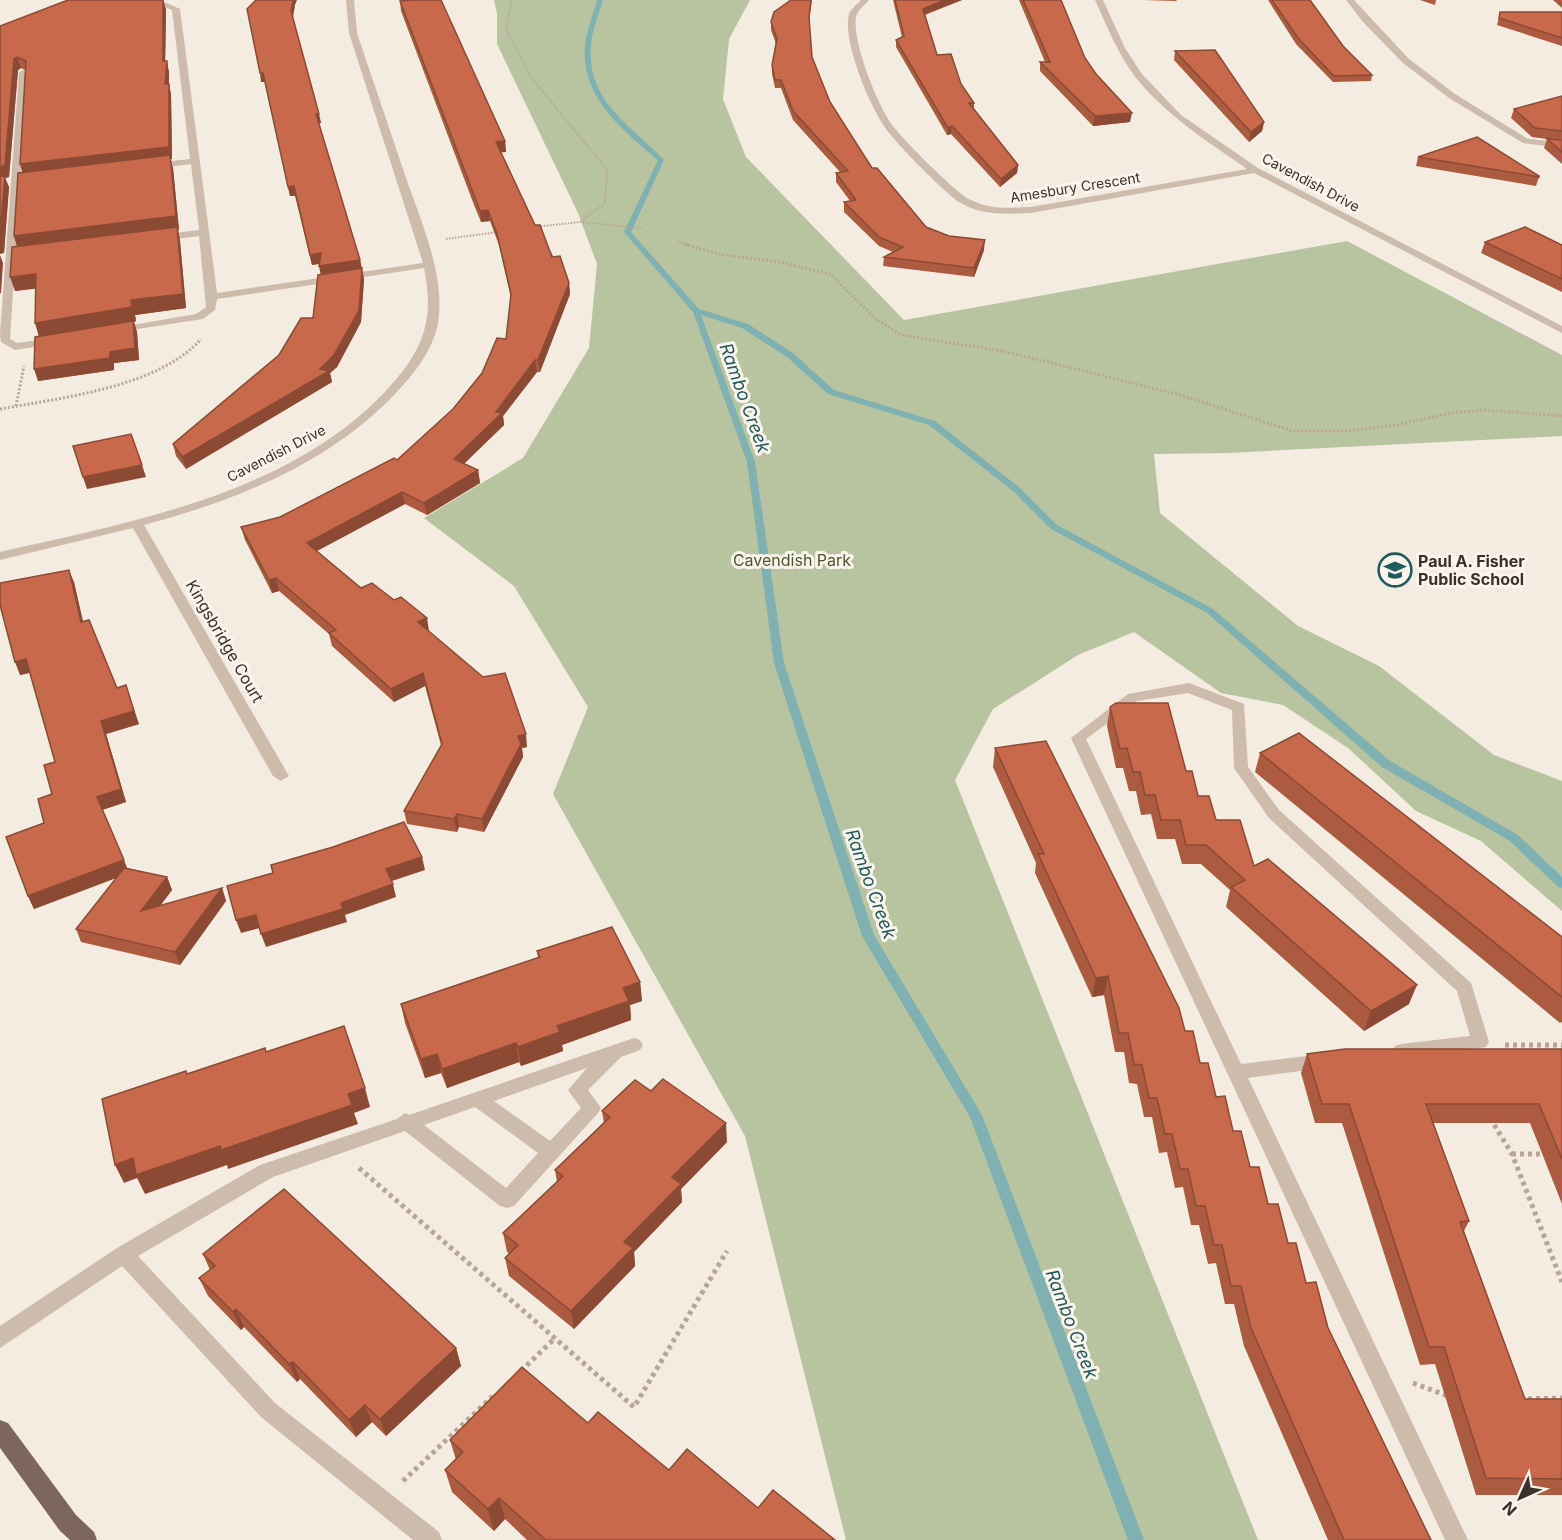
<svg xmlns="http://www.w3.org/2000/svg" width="1562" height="1540" font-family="Inter,sans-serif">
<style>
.green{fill:#b8c4a0}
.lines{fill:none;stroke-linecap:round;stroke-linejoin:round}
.stream{fill:#7fb0b2;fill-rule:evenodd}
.path-far2{stroke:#b9a596;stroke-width:2;stroke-dasharray:1.5 1.5;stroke-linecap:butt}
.path-far1{stroke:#b9a596;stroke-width:3;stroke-dasharray:2 2;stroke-linecap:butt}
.path{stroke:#b9a596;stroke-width:5;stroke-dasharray:4 4;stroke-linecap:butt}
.minor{fill:#cdbbac;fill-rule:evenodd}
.major{fill:#7d675c;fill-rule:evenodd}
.wall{fill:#ac5a40}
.shaded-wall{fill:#8c4a34}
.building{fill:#c8694b;stroke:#8c4a34;stroke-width:1.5}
.labels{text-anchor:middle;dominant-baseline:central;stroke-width:6;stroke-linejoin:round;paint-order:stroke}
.far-street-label{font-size:14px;fill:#3b302b;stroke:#fbf5ee}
.park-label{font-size:16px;fill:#4a5a2e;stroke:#fbf5ee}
.poi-label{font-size:16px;font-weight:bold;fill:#3b302b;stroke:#fbf5ee;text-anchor:start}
.street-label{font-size:16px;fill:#3b302b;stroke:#fbf5ee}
.water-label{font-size:18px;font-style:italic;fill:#1f5a5e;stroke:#fbf5ee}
</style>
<rect width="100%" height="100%" fill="#f4ebe1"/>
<polygon class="green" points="494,0 750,0 729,39 723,99 746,157 904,320 1347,241 1562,355 1562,436 1228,453 1154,454 1160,513 1298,626 1379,666 1494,755 1562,781 1562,911 1481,841 1416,811 1348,748 1283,705 1221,693 1134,632 1078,655 993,709 955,780 1258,1540 846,1540 745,1136 553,794 588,707 514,586 424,518 523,458 589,348 597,264 578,213 497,44 497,13"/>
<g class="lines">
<path class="stream" d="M597,0H603C599,15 592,29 591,45C586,101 630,125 664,160L631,232L699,309L748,324L793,353L834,390L935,421L1020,488L1057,525L1213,609L1390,761L1518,835L1562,877V888L1558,887L1510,841L1382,767L1207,613L1051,529L1014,492L929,425L828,394L787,357L742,328L701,315L755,462L784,663L874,935L982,1115L1144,1540H1128L970,1117L862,936L774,663L747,462L693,312L624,232L658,160C622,130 580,96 585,45C587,29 593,15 597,0Z"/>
<g class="path-far2">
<polyline points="512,0 506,29 531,77 607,170 605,203 580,222"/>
<polyline points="535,227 580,222 642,228"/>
<polyline points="446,239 498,232"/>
<polyline points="678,242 689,245"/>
</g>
<g class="path-far1">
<polyline points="684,244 718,254 779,262 830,274 876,319 901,335 1002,351 1044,361 1180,395 1293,431 1346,431 1396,425 1451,413 1485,410 1562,416"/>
<polyline points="16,406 24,366"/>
<path d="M0,409C61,398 159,387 201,339"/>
</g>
<g class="path">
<polyline points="1505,1045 1562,1045"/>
<polyline points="1490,1118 1512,1154 1562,1282"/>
<polyline points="1512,1154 1546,1154"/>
<polyline points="359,1168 634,1407 727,1251"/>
<polyline points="521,1371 555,1338"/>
<polyline points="1413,1383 1448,1396"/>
<polyline points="1520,1399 1562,1398"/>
<polyline points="403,1481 493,1396"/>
</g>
<g class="minor">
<path d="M149,0H160L180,9L217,293L423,263L349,33L346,0H354L357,33C373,80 389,128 405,175C420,219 443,269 439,316C436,347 415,373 395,394C328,464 237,500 144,525L289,776L281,781L273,776L133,528L0,560V552C131,522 284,495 382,395C420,355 436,325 424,268L217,299L215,310L203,319L111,333L110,331L115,328L196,314L206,307L199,236L160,241L155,238L160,235L199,230L191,164L152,169L147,166L152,163L190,159L172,10Z"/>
<path d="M861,0H869C866,4 859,9 857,14C849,35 877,103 890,122C899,136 955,192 969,199C991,210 1007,208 1031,207L1247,169C1207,141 1167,116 1136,78C1118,55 1107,26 1095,0H1103L1125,48L1142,74L1181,115L1258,168L1562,326V333L1254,173L1031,213C1006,214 982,216 959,202C944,192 891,139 882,123C868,101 842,39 849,14C851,9 857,4 861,0Z"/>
<polygon points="1346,0 1354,0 1409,59 1455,94 1528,139 1562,142 1562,148 1523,143 1449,98 1403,63 1363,22"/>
<polygon points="23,70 27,72 10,339 17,343 53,338 58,341 53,344 15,350 1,342 0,334 19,72"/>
<polygon points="1189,683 1244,704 1248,767 1279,810 1471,983 1489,1042 1486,1047 1401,1058 1395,1056 1392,1051 1395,1046 1401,1044 1470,1036 1457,991 1269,818 1234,768 1232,710 1188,693 1137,701 1086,739 1241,1064 1323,1054 1329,1056 1332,1061 1329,1066 1323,1068 1248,1078 1468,1540 1445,1540 1071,738 1128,694"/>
<path d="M634,1038L640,1040L643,1045L640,1050L621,1057L588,1090L601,1108L598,1113L514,1206L507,1208L500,1206L405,1131L273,1177L138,1256L275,1403L439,1532L442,1540H413L261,1417L122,1266L0,1348V1326L117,1248L260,1165L397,1119L405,1113L409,1115ZM587,1068L568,1090L581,1108L550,1141L494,1101ZM475,1107L538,1153L506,1188L424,1125Z"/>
</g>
<polygon class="major" points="0,1420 8,1423 76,1515 94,1532 97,1540 70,1540 60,1531 0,1448"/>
</g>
<g class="wall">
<polygon points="163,0 166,10 165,61 169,72 169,84 171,95 172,159 170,159 173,168 179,230 178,230 180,241 186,308 135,315 136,321 134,322 137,332 139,360 114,363 114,370 38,381 39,336 36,288 15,291 17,246 14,236 22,172 25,70 21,68 18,70 9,177 5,178 9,187 4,253 0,26"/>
<polygon points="812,0 809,22 812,57 830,102 872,168 926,227 984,250 974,277 883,266 884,257 893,252 879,246 844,212 844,202 850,201 836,182 836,173 840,172 793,120 781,88 775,88 772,74 772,65 776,44 771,30 771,22"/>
<polygon points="893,0 962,0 925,15 937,55 961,84 974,103 974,109 1018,165 1017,173 1000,187 951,134 947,135 896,47 896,40 902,37"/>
<polygon points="1019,0 1061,0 1085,58 1096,74 1130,122 1093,126 1040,71 1040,62 1045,62"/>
<polygon points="1143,0 1177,0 1176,1"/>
<polygon points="1268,0 1310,0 1343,46 1372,75 1371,81 1333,82 1296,44"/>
<polygon points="1420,0 1436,0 1435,5"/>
<polygon points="1553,0 1562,0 1562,8"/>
<polygon points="400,1 505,141 506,152 501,152 535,225 569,283 570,294 540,372 537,372 503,416 504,425 464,464 478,470 480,483 427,515 405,504 317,551 361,588 429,631 527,747 522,748 523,757 484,832 459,827 457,832 407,824 404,811 441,745 425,686 394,702 332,646 329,634 279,591 272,593 245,540 241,527 280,517 397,460 453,409 482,373 506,339 511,298 499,245 490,221 481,222 474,205 401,11"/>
<polygon points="295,5 293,18 321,123 319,123 360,260 364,279 361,322 337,367 330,373 332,382 186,469 176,456 173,444 279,355 313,318 321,274 319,264 312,265 295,196 290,196 265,82 261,82"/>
<polygon points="1500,12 1562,12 1562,46 1497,25"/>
<polygon points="1175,51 1264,122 1262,131 1249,142 1174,60"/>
<polygon points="1562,96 1562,164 1544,148 1547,139 1532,137 1511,118 1514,109"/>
<polygon points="1418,157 1539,177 1536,186 1416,166"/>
<polygon points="1485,242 1562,245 1562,292 1481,253"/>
<polygon points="74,582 82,621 117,688 139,724 106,734 126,802 102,810 127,868 167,877 172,890 160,906 222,888 226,901 180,965 81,942 76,929 116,878 34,909 28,896 44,823 52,794 55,762 30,673 20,675"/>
<polygon points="1110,707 1186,771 1198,796 1216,820 1254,866 1409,1004 1364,1031 1226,907 1230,890 1201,864 1182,864 1175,839 1157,839 1151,814 1141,815 1136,791 1129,791 1123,768 1116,768 1107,726"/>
<polygon points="995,748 1185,1031 1431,1540 1328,1540 1244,1346 1234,1304 1225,1304 1216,1263 1208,1264 1199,1225 1191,1225 1183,1187 1175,1188 1167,1152 1159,1153 1152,1117 1144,1117 1137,1084 1129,1083 1124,1052 1115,1052 1104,995 1092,997 1035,873 1036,863 993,767"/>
<polygon points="1260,753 1562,937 1562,1022 1560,1023 1255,772"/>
<polygon points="537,951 640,982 642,1001 630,1005 631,1020 562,1045 563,1051 521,1066 519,1062 447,1088 441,1073 425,1078 405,1023 401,1004 538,958"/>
<polygon points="1562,1049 1562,1204 1530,1123 1433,1123 1469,1221 1464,1231 1525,1399 1562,1399 1562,1495 1476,1495 1435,1364 1420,1365 1342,1123 1315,1123 1301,1073 1307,1054"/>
<polygon points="602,1111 727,1142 681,1189 682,1202 634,1252 635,1266 574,1329 509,1276 505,1258 509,1253 507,1252 503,1233 557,1182 555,1170 604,1123"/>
<polygon points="203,1254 456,1348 461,1366 386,1436 372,1422 356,1437 300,1379 297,1382 244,1327 241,1330 208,1296 199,1278 210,1270"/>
<polygon points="588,1423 669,1470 835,1540 527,1540 505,1519 494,1531 452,1492 445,1470 456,1460 450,1440"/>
</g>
<g class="shaded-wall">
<polygon points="163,0 166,10 165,72 163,61"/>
<polygon points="293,0 297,0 295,5 292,19 291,11"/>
<polygon points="945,0 962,0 922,15 923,9"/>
<polygon points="17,57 21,68 18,70 9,177 5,178 9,187 4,253 0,254 0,167 14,59"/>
<polygon points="167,61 169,72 168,95 165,84"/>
<polygon points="260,73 263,73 265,82 261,82"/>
<polygon points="169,84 171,95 172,159 170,159 173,168 179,230 178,230 180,241 186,308 135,315 136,321 134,322 137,332 139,360 114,363 114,370 38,381 34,369 110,352 39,337 35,323 132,307 18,250 14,236 23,175 20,164"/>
<polygon points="1132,113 1130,122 1093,126 1095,116"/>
<polygon points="316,114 319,114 321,123 318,123"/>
<polygon points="1264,122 1262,131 1249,142 1251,132"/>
<polygon points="952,126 951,134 947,135 948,128"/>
<polygon points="505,141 506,152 497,153 496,142"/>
<polygon points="1018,165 1017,173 1000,187 1001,179"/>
<polygon points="294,186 295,196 290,196 288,187"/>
<polygon points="488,210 490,221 481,222 480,211"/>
<polygon points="985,240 984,250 974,277 974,268"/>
<polygon points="321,253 323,263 312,265 310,255"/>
<polygon points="0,255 3,263 1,293 0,293"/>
<polygon points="360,260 364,279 361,322 337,367 330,373 332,382 186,469 182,457 320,369 321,276 319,266"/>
<polygon points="36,274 41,288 15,291 10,277"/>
<polygon points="569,283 570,294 540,372 538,360"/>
<polygon points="535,360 537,372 503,416 504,425 456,471 454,459 496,412"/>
<polygon points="142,465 146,477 87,489 83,477"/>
<polygon points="478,470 480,483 427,515 424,503"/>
<polygon points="402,492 405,504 309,555 307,543"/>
<polygon points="69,570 74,582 86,634 81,622"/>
<polygon points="276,578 279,591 272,593 269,580"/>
<polygon points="427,618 429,631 421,635 418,622"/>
<polygon points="26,659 31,672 20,675 15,662"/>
<polygon points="423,673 425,686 394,702 391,689"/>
<polygon points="126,685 139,724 106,734 126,802 102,810 97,797 101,721"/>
<polygon points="526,734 527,747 522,748 523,757 484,832 482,819 518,736"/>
<polygon points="457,814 459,827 457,832 454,819"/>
<polygon points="422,857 425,870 389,882 386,869"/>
<polygon points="124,860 129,873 34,909 28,896"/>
<polygon points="167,877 172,890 146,924 141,911"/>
<polygon points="393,884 396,897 345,915 347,922 266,947 261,934 341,903"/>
<polygon points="222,888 226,901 180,965 175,952"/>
<polygon points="256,915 260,928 241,933 236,920"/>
<polygon points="1108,976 1104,995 1092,997 1096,978"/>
<polygon points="640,982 642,1001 630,1005 631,1020 562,1045 563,1051 521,1066 518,1047 623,988"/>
<polygon points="1417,985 1409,1004 1364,1031 1371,1011"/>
<polygon points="516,1043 519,1062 447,1088 442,1069"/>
<polygon points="437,1054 441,1073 425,1078 421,1059"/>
<polygon points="365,1088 370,1107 354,1113 358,1124 228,1169 227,1165 145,1194 137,1178 124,1183 115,1165 133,1158 348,1094"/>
<polygon points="726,1123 727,1142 681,1189 682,1202 634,1252 635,1266 574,1329 571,1311 672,1177"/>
<polygon points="236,1309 244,1327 241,1330 233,1312"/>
<polygon points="456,1348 461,1366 386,1436 380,1419"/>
<polygon points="293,1362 300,1379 297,1382 289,1364"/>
<polygon points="365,1405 372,1422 356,1437 349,1420"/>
<polygon points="499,1498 505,1519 494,1531 488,1509"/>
</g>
<g class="building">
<polygon points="68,0 163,0 163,61 167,61 165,84 169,84 169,147 20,164 26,61 17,57 14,59 5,165 0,167 0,26"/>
<polygon points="256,0 293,0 291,11 319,114 316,114 360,260 319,266 321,253 310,255 294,186 288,187 263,73 260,73 247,9"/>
<polygon points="414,0 441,0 505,141 496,142 535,225 540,225 552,257 560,256 569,283 538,360 535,360 496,412 502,413 454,459 478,470 424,503 402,492 307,543 361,588 372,583 394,600 401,597 427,618 418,622 483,677 505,673 526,734 518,736 521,744 482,819 457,814 454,819 404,811 442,744 423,673 391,689 329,633 336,630 276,578 269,580 241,527 280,517 394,458 397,460 453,409 482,373 497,338 506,339 511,294 497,234 488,210 480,211 400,1"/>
<polygon points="791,0 811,0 809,17 812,57 830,102 872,168 877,168 926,227 949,236 985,240 974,268 884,257 903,247 879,237 844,202 856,200 836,173 848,171 793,111 781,80 775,80 772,65 777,39 771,22 774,12"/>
<polygon points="895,0 945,0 923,9 937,55 951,54 961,84 974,103 969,103 1018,165 1001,179 952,126 948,128 896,40 904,36"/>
<polygon points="1023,0 1061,0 1085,58 1096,74 1132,113 1095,116 1040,62 1050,62"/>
<polygon points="1272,0 1310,0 1343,46 1372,75 1334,76 1298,38"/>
<polygon points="1500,12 1562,12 1562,38 1499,18"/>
<polygon points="1215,50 1264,122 1251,132 1175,51"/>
<polygon points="1562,96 1562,131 1535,128 1514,109"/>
<polygon points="1477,137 1539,176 1539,177 1418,157"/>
<polygon points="1547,139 1562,140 1562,152"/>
<polygon points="170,155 176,216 14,236 18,173"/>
<polygon points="0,176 5,176 0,238"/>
<polygon points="177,227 183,294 131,300 132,307 35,323 36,274 10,277 12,247"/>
<polygon points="1525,227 1562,245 1562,279 1485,242"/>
<polygon points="362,268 359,310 334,355 320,369 329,371 182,457 173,444 279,355 301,318 313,318 318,275"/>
<polygon points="133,321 135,348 110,352 110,358 34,369 35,337"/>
<polygon points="131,434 142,465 83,477 73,446"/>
<polygon points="69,570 81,622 89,620 117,688 126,685 134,711 101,721 121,789 97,797 124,860 28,896 6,837 44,823 38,799 52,794 44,765 55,762 26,659 15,662 0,605 0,583"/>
<polygon points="1116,703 1168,703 1186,771 1192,771 1198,796 1209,796 1216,820 1240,820 1254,866 1268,859 1417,985 1371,1011 1231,887 1245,880 1206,845 1186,845 1180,820 1161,820 1155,795 1145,795 1140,772 1133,772 1127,748 1120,749 1110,707"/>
<polygon points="1299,733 1562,937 1562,997 1260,753"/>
<polygon points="1046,741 1179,1008 1185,1031 1193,1031 1200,1063 1208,1063 1216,1097 1225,1096 1233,1131 1241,1131 1250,1167 1259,1167 1268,1204 1278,1204 1288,1243 1296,1243 1306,1283 1316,1282 1328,1328 1431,1540 1344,1540 1251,1328 1241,1286 1231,1286 1222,1245 1214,1245 1205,1206 1196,1206 1188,1169 1180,1169 1172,1134 1165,1134 1157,1098 1149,1098 1142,1065 1134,1064 1128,1033 1119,1033 1108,976 1096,978 1038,854 1044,854 995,748"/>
<polygon points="404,822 422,857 386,869 393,884 341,903 343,909 261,934 256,915 236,920 227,886 273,873 271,865 333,847"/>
<polygon points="124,868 167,877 141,911 222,888 175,952 76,929"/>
<polygon points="612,927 640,982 623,988 629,1001 557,1026 560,1032 518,1047 516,1043 442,1069 437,1054 421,1059 401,1004 540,957 537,951"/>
<polygon points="344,1026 365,1088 348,1094 352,1105 221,1150 220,1146 136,1175 133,1158 115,1165 102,1099 186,1071 187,1074 265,1048 266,1052"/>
<polygon points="1345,1049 1562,1049 1562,1159 1539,1104 1426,1104 1469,1221 1460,1222 1525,1399 1562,1399 1562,1479 1486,1478 1444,1347 1429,1347 1349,1104 1322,1104 1307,1054"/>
<polygon points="663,1079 726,1123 672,1177 681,1184 624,1242 633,1248 571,1311 505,1258 518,1245 503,1233 563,1176 555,1170 610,1117 602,1111 635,1080 651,1091"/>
<polygon points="284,1189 456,1348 380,1419 365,1405 349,1420 293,1362 289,1364 236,1309 233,1312 199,1278 215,1266 203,1254"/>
<polygon points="522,1367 588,1423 598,1412 669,1470 687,1449 758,1508 773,1490 835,1540 546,1540 499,1498 488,1509 445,1470 463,1452 450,1440"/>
</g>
<defs>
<g id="school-ring" transform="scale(1.725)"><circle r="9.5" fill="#fbf5ee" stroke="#1f5a5e" stroke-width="1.5"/><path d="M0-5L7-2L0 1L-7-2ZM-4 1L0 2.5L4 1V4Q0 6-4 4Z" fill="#1f5a5e"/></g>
</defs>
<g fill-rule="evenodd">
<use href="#school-ring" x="1395" y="570"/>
</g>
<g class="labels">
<g class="far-street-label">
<text transform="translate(1311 182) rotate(28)">Cavendish Drive</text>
<text transform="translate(1075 187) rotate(-9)">Amesbury Crescent</text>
<text transform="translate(276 453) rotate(-27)">Cavendish Drive</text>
</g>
<g class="park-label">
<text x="792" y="560">Cavendish Park</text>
</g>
<g class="poi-label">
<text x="1418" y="561">Paul A. Fisher<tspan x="1418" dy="18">Public School</tspan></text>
</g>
<g class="street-label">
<text transform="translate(225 641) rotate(60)">Kingsbridge Court</text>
</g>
<g class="water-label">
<text transform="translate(745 398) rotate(70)">Rambo Creek</text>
<text transform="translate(871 884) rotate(70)">Rambo Creek</text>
<text transform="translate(1072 1324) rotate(69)">Rambo Creek</text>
</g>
</g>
<g transform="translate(1520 1498) rotate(225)" stroke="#fbf5ee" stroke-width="4.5" paint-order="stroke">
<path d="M0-4.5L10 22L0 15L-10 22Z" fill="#3b302b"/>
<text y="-9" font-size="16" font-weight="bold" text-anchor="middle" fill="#3b302b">N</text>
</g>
</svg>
